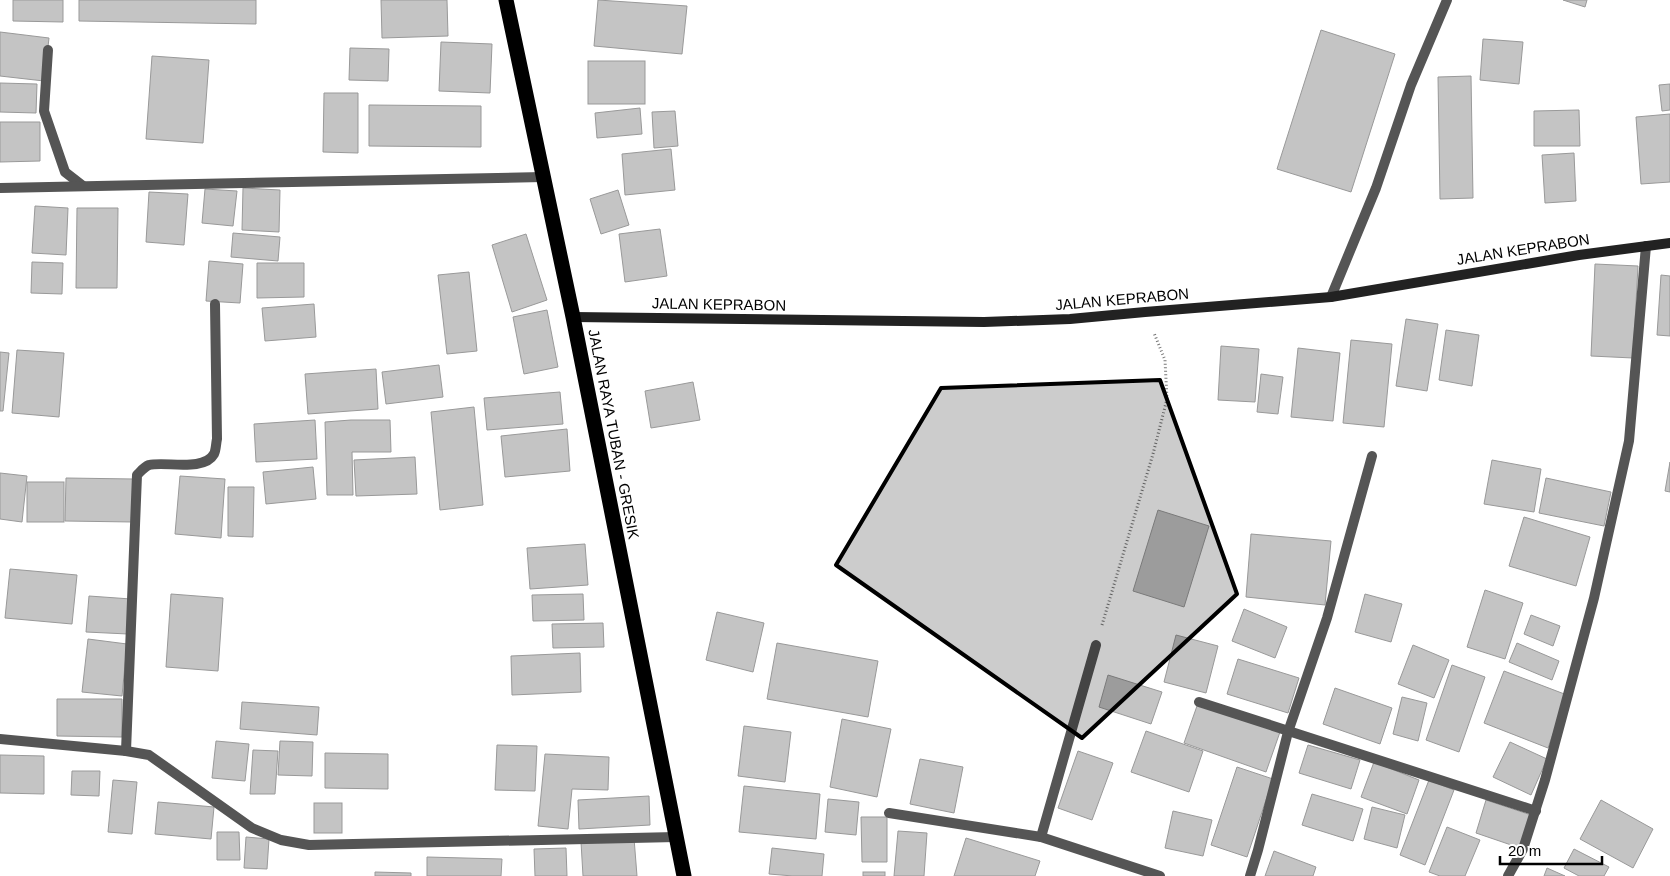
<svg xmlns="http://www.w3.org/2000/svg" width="1670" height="876" font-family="Helvetica,sans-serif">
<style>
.building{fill:#c4c4c4;stroke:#999}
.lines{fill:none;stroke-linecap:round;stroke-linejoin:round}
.path{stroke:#777;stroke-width:3;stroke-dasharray:1 2.5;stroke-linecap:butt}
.street{stroke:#555;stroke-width:10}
.secondary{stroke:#222;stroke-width:10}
.highway{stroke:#000;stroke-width:15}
.marked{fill:#000;fill-opacity:0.2;stroke:#000;stroke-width:4;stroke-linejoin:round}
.labels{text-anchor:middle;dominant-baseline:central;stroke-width:4;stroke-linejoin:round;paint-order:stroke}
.street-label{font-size:15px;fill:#000;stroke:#fff}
</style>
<rect width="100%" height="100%" fill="#fff"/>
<g class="building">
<polygon points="13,0 63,0 63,22 13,21"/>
<polygon points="79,0 256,0 256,24 79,21"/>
<polygon points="381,0 447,0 448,36 382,38"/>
<polygon points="598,0 687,6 682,54 594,46"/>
<polygon points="1563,0 1587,0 1585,7"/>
<polygon points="1321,30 1395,54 1351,192 1277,169"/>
<polygon points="0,32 49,38 44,81 0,76"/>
<polygon points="1483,39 1523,42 1519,84 1480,80"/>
<polygon points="441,42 492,44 490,93 439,91"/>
<polygon points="350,48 389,49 388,81 349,80"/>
<polygon points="152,56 209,60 203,143 146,139"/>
<rect x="588" y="61" width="57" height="43"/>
<polygon points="1471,76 1473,198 1440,199 1438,77"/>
<polygon points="0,83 37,84 36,113 0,112"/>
<polygon points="1670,84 1670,110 1662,111 1659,85"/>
<polygon points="324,93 358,93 358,153 323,152"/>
<polygon points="369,105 481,106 481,147 369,146"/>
<polygon points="640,108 642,134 597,138 595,113"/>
<polygon points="1579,110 1580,146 1534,146 1534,111"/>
<polygon points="675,111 678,146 654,148 652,112"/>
<polygon points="1670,114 1670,182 1641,184 1636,117"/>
<polygon points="0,122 40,122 40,161 0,162"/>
<polygon points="671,149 675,190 625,195 622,154"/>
<polygon points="1574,153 1576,201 1545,203 1542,155"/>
<polygon points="243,188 280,190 279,232 242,230"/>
<polygon points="205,189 237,191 233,226 202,223"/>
<polygon points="618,190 629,225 601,234 590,199"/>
<polygon points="149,192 188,194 184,245 146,242"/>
<polygon points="35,206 68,208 66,255 32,253"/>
<polygon points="77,208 118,208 117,288 76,288"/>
<polygon points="660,229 667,276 625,282 619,234"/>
<polygon points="233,233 280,237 278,261 231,257"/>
<polygon points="526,234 547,300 512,312 492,245"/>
<polygon points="209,261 243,264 240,303 206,301"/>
<polygon points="32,262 63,263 62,294 31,293"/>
<polygon points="257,263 304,263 304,297 257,298"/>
<polygon points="1595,264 1638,266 1633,358 1591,356"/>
<polygon points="469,272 477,351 447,354 438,275"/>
<polygon points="1661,275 1670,276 1670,336 1657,335"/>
<polygon points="314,304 316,337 265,341 262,308"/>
<polygon points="547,310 558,367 524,374 513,317"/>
<polygon points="1406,319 1438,324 1427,391 1396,386"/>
<polygon points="1446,330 1479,335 1472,386 1439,380"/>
<polygon points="1351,340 1392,344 1384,427 1343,423"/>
<polygon points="1221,346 1259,349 1255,402 1218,400"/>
<polygon points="1298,348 1340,353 1333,421 1291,417"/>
<polygon points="17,350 64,353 59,417 12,413"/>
<polygon points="0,352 9,353 3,411 0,411"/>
<polygon points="439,365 443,397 386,404 382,372"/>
<polygon points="376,369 378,409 308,414 305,374"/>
<polygon points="1261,374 1283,377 1278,414 1257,412"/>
<polygon points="693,382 700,420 651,428 645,391"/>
<polygon points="560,392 563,424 487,430 484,398"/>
<polygon points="474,407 483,505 440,510 431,412"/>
<polygon points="315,420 317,459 256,462 254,424"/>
<polygon points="351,420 390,420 391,452 352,452 353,495 327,495 325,422"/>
<polygon points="567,429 570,471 505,477 501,436"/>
<polygon points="415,457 417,494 356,496 354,460"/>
<polygon points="1492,460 1541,469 1534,512 1484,504"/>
<polygon points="1670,462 1670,492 1665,491"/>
<polygon points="313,467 316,499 266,504 263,472"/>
<polygon points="0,473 27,476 22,522 0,519"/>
<polygon points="180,476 225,479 221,538 175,534"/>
<polygon points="66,478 134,479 133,522 65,521"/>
<polygon points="1546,478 1611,492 1604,526 1539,513"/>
<rect x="27" y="482" width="37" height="40"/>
<polygon points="228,487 254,487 253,537 228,536"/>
<polygon points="1158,510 1209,526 1184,607 1133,591"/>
<polygon points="1524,517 1590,537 1576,586 1509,566"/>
<polygon points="1251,534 1331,541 1325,605 1246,597"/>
<polygon points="585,544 588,585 530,589 527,548"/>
<polygon points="10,569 77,575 72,624 5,618"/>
<polygon points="1485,590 1523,603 1505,659 1467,647"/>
<polygon points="171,594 223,598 218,671 166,667"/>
<polygon points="583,594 584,620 533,621 532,595"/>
<polygon points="1365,594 1402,604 1391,642 1355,632"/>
<polygon points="89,596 131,599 128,634 86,632"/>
<polygon points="1244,609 1287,627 1275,658 1232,641"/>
<polygon points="717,612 764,623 753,672 706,660"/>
<polygon points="1531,615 1560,626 1553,646 1524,634"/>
<polygon points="603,623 604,647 553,648 552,624"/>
<polygon points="1176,635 1218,646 1206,693 1164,682"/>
<polygon points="88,639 127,644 122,696 82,692"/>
<polygon points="777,643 878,661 868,717 767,699"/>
<polygon points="1517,643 1559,661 1552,680 1509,662"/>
<polygon points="1413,645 1449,660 1434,698 1398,684"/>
<polygon points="580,653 581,692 512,695 511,656"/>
<polygon points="1238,659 1299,678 1288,713 1227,694"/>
<polygon points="1452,665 1485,677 1459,752 1426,740"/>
<polygon points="1504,671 1567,695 1548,748 1484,723"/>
<polygon points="1108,675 1162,692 1151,724 1099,707"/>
<polygon points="1335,688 1392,708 1380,744 1323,724"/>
<polygon points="1402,697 1427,703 1418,741 1393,734"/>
<polygon points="57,699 122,699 122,737 57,736"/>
<polygon points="242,702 319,707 317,735 240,729"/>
<polygon points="1198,703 1280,732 1266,772 1184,743"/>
<polygon points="842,719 891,729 877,797 830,787"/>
<polygon points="744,726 791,732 785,782 738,776"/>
<polygon points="1146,731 1203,751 1189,792 1131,772"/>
<polygon points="216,741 249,744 245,781 212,778"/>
<polygon points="280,741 313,742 312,776 278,775"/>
<polygon points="1510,742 1547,759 1531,795 1493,777"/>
<polygon points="497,745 537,746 535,791 495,790"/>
<polygon points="1308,745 1360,760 1351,789 1299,773"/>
<polygon points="253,750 278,751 275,794 250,794"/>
<polygon points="1078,751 1113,763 1092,820 1058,808"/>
<polygon points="325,753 388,754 388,789 325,788"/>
<polygon points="545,754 609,757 608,790 572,789 568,829 538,826"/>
<polygon points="0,755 44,756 44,794 0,793"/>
<polygon points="920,759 963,767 954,813 910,804"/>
<polygon points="1374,762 1419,780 1407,814 1361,797"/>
<polygon points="1237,767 1273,779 1247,857 1211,845"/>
<polygon points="72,771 100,771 99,796 71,795"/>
<polygon points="113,780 137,782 132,834 108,832"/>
<polygon points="1429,780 1454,790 1425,865 1400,855"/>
<polygon points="744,786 820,794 816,839 739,832"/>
<polygon points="1312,794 1363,809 1353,841 1302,825"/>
<polygon points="649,796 650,825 579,829 578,800"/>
<polygon points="828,799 859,802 856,835 825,832"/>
<polygon points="1486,800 1531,815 1520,848 1476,833"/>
<polygon points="1601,800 1653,829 1633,868 1580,839"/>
<polygon points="158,802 214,807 211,839 155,834"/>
<rect x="314" y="803" width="28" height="30"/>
<polygon points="1372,807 1405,815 1397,848 1364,839"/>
<polygon points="1173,811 1212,820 1203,856 1165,848"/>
<polygon points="861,817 887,817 887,862 862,862"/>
<polygon points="1447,827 1480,840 1465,876 1440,876 1429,872"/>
<polygon points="898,831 927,833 924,876 894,876"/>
<polygon points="217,832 239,832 240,860 217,860"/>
<polygon points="246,837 269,839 267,869 244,868"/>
<polygon points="634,838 637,876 583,876 581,842"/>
<polygon points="966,838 1040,861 1035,876 954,876"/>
<polygon points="566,848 567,876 535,876 534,849"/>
<polygon points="772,848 824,854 822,876 793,876 769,874"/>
<polygon points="1574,849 1609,867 1604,876 1579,876 1564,868"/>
<polygon points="1274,851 1316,867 1313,876 1265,876"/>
<polygon points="427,857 502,859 501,876 427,876"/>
<polygon points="1547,868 1565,876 1544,876"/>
<polygon points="375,872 411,873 411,876 375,876"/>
<rect x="863" y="872" width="22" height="4"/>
</g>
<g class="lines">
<polyline class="path" points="1102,625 1153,454 1167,399 1165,360 1154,333"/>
<g class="street">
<polyline points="48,50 44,111 65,172 83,186"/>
<polyline points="0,188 543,177"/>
<polyline points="1331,297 1376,188 1411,85 1447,0"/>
<polyline points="1199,702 1536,811"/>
<polyline points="0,739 126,751 149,755 252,828 281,840 309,845 676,837"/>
<path d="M126,751L137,475C141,471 144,467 149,465C165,461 204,472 214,454C216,450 216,443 217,439L215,304"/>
<polyline points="889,813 1041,837 1160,876"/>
<polyline points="1041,837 1096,645"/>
<polyline points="1250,876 1258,850 1288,732 1327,618 1372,456"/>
<polyline points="1508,876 1523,849 1545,780 1594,598 1629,441 1646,246"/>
</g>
<polyline class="secondary" points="573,317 984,322 1070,319 1145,312 1331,297 1579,255 1670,243"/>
<polyline class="highway" points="506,0 573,317 684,876"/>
</g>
<path class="marked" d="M1160,380L1237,594L1082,738L836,565L941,388Z"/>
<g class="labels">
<g class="street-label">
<text transform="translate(1523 249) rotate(-9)">JALAN KEPRABON</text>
<text transform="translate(1122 299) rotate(-5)">JALAN KEPRABON</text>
<text transform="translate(719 304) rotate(1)">JALAN KEPRABON</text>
<text transform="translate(614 434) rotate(79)">JALAN RAYA TUBAN - GRESIK</text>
</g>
</g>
<path d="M1500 856v8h102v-8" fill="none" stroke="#000000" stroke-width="2.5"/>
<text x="1508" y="856" font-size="15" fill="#000000" stroke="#ffffff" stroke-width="4" paint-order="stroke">20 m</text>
</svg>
